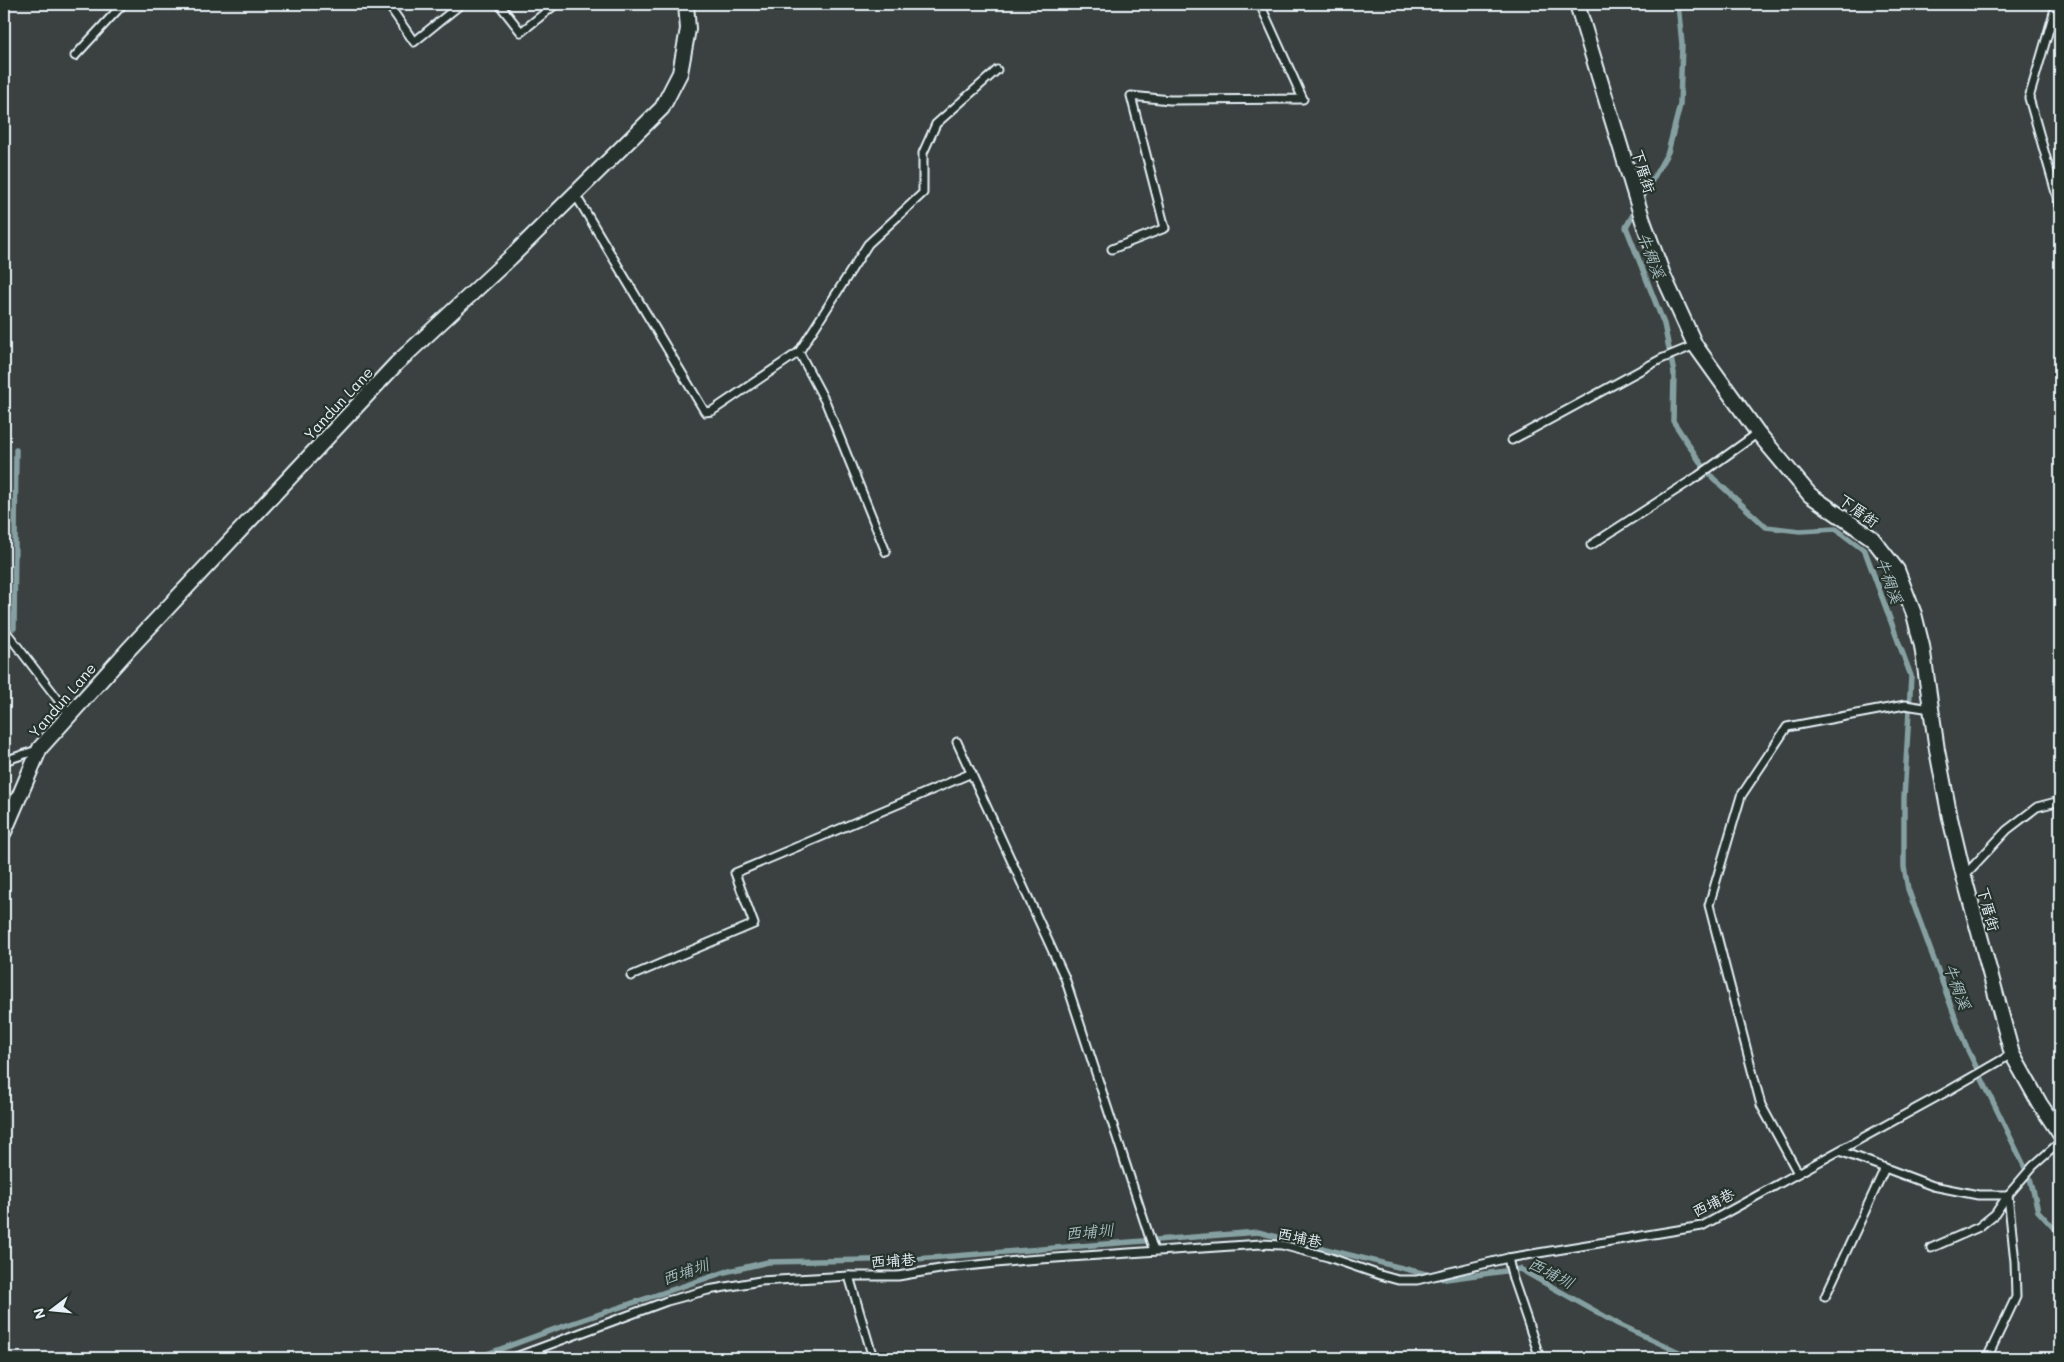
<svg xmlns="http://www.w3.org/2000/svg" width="2064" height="1362" font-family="Mali,'LXGW WenKai TC',sans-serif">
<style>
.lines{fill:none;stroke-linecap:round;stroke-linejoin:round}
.stream{stroke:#86a0a2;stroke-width:5.5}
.service-casing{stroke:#e8f1f8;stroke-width:11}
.minor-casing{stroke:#e8f1f8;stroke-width:18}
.service{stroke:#26332d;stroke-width:7}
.minor{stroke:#26332d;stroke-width:14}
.labels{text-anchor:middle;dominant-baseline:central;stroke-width:4.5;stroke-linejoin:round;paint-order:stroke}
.street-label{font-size:15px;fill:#e8f1f8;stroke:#26332d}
.water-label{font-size:16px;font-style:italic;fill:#a7bbbe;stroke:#26332d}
</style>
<rect width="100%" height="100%" fill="#3a4140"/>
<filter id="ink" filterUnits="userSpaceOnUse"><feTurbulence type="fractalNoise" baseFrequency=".02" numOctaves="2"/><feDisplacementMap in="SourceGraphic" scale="10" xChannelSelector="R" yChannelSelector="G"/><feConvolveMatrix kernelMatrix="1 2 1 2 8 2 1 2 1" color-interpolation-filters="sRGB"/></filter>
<g filter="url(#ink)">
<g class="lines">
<g class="stream">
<polyline points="1678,4 1682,44 1680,105 1668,152 1626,227 1664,324 1674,373 1673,421 1700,462 1713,478 1766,527 1800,531 1836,529 1865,551 1911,676 1904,798 1904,867 1908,889 1965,1044 2030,1178 2038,1211 2060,1235"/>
<polyline points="14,628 16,450"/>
<polyline points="4,712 8,669"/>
<polyline points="4,777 5,773"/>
<polyline points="476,1358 555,1329 725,1272 768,1262 916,1259 1258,1232 1446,1279 1520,1269 1618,1324 1692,1358"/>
</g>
<g class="service-casing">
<g id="service">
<polyline points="388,4 414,42 461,4"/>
<polyline points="499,4 521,32 556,4"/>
<polyline points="2054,4 2055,9 2029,98 2060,207"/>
<polyline points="75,56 123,4"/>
<polyline points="575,194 705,412 712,411 799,352 868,244 923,193 923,153 936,124 997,70"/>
<polyline points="1112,249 1165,228 1131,96 1170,100 1303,99 1260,4"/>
<polyline points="799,352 826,403 886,552"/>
<polyline points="1512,440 1661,359 1695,345"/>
<polyline points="1591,545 1698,476 1758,433"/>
<polyline points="4,629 70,715"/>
<polyline points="957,742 1065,978 1154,1251"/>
<polyline points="4,761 40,749"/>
<polyline points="1964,876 2007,830 2037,807 2060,801"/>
<polyline points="631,976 754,924 735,873 972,773"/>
<polyline points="1840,1151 1933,1186 1978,1195 2008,1195 2015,1262 2016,1297 1987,1358"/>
<polyline points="1798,1173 1761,1105 1709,905 1741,796 1787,727 1905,705 1931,709"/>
<polyline points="1931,1248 1979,1227 1995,1214 2008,1195 2033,1166 2060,1142"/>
<polyline points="1508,1258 1513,1279 1540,1358"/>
<polyline points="849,1276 873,1358"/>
<polyline points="1825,1297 1885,1168"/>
<polyline points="513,1358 667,1301 708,1290 760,1281 849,1276 898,1276 946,1268 1026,1260 1261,1244 1282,1245 1328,1257 1380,1275 1398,1280 1417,1280 1508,1258 1702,1226 1946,1092 2012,1054"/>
</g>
</g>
<g class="minor-casing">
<g id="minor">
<polyline points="1577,4 1643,221 1663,275 1695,345 1758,433 1810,495 1872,538 1897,570 1914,614 1922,646 1937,750 1950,818 1964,877 2012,1054 2040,1104 2060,1134"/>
<polyline points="4,832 40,748 129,649 397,363 510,258 662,108 680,73 688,29 686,4"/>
</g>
</g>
<use href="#service" class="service"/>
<use href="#minor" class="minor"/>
</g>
</g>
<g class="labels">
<g class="street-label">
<text transform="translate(1644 171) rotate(73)">下厝街</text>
<text transform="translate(338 403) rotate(-47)">Yandun Lane</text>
<text transform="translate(1859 510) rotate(36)">下厝街</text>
<text transform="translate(62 700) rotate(-49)">Yandun Lane</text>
<text transform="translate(1989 909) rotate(75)">下厝街</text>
<text transform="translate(1713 1202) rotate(-26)">西埔巷</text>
<text transform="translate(1300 1237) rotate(12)">西埔巷</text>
<text transform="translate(893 1260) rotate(-4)">西埔巷</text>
</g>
<g class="water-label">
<text transform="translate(1652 255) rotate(69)">牛稠溪</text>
<text transform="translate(1890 580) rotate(70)">牛稠溪</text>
<text transform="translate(1958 986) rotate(70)">牛稠溪</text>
<text transform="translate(1089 1231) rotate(-5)">西埔圳</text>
<text transform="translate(685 1271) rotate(-19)">西埔圳</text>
<text transform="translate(1551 1272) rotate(27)">西埔圳</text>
</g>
</g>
<rect width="2064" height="1362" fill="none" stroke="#26332d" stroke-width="20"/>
<rect x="10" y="10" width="2044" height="1342" fill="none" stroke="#e8f1f8" stroke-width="2" filter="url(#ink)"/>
<g transform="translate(52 1310) rotate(254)" stroke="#26332d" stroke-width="4" paint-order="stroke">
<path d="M0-4L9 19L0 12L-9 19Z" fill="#e8f1f8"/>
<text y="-8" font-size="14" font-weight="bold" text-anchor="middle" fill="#e8f1f8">N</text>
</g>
</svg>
